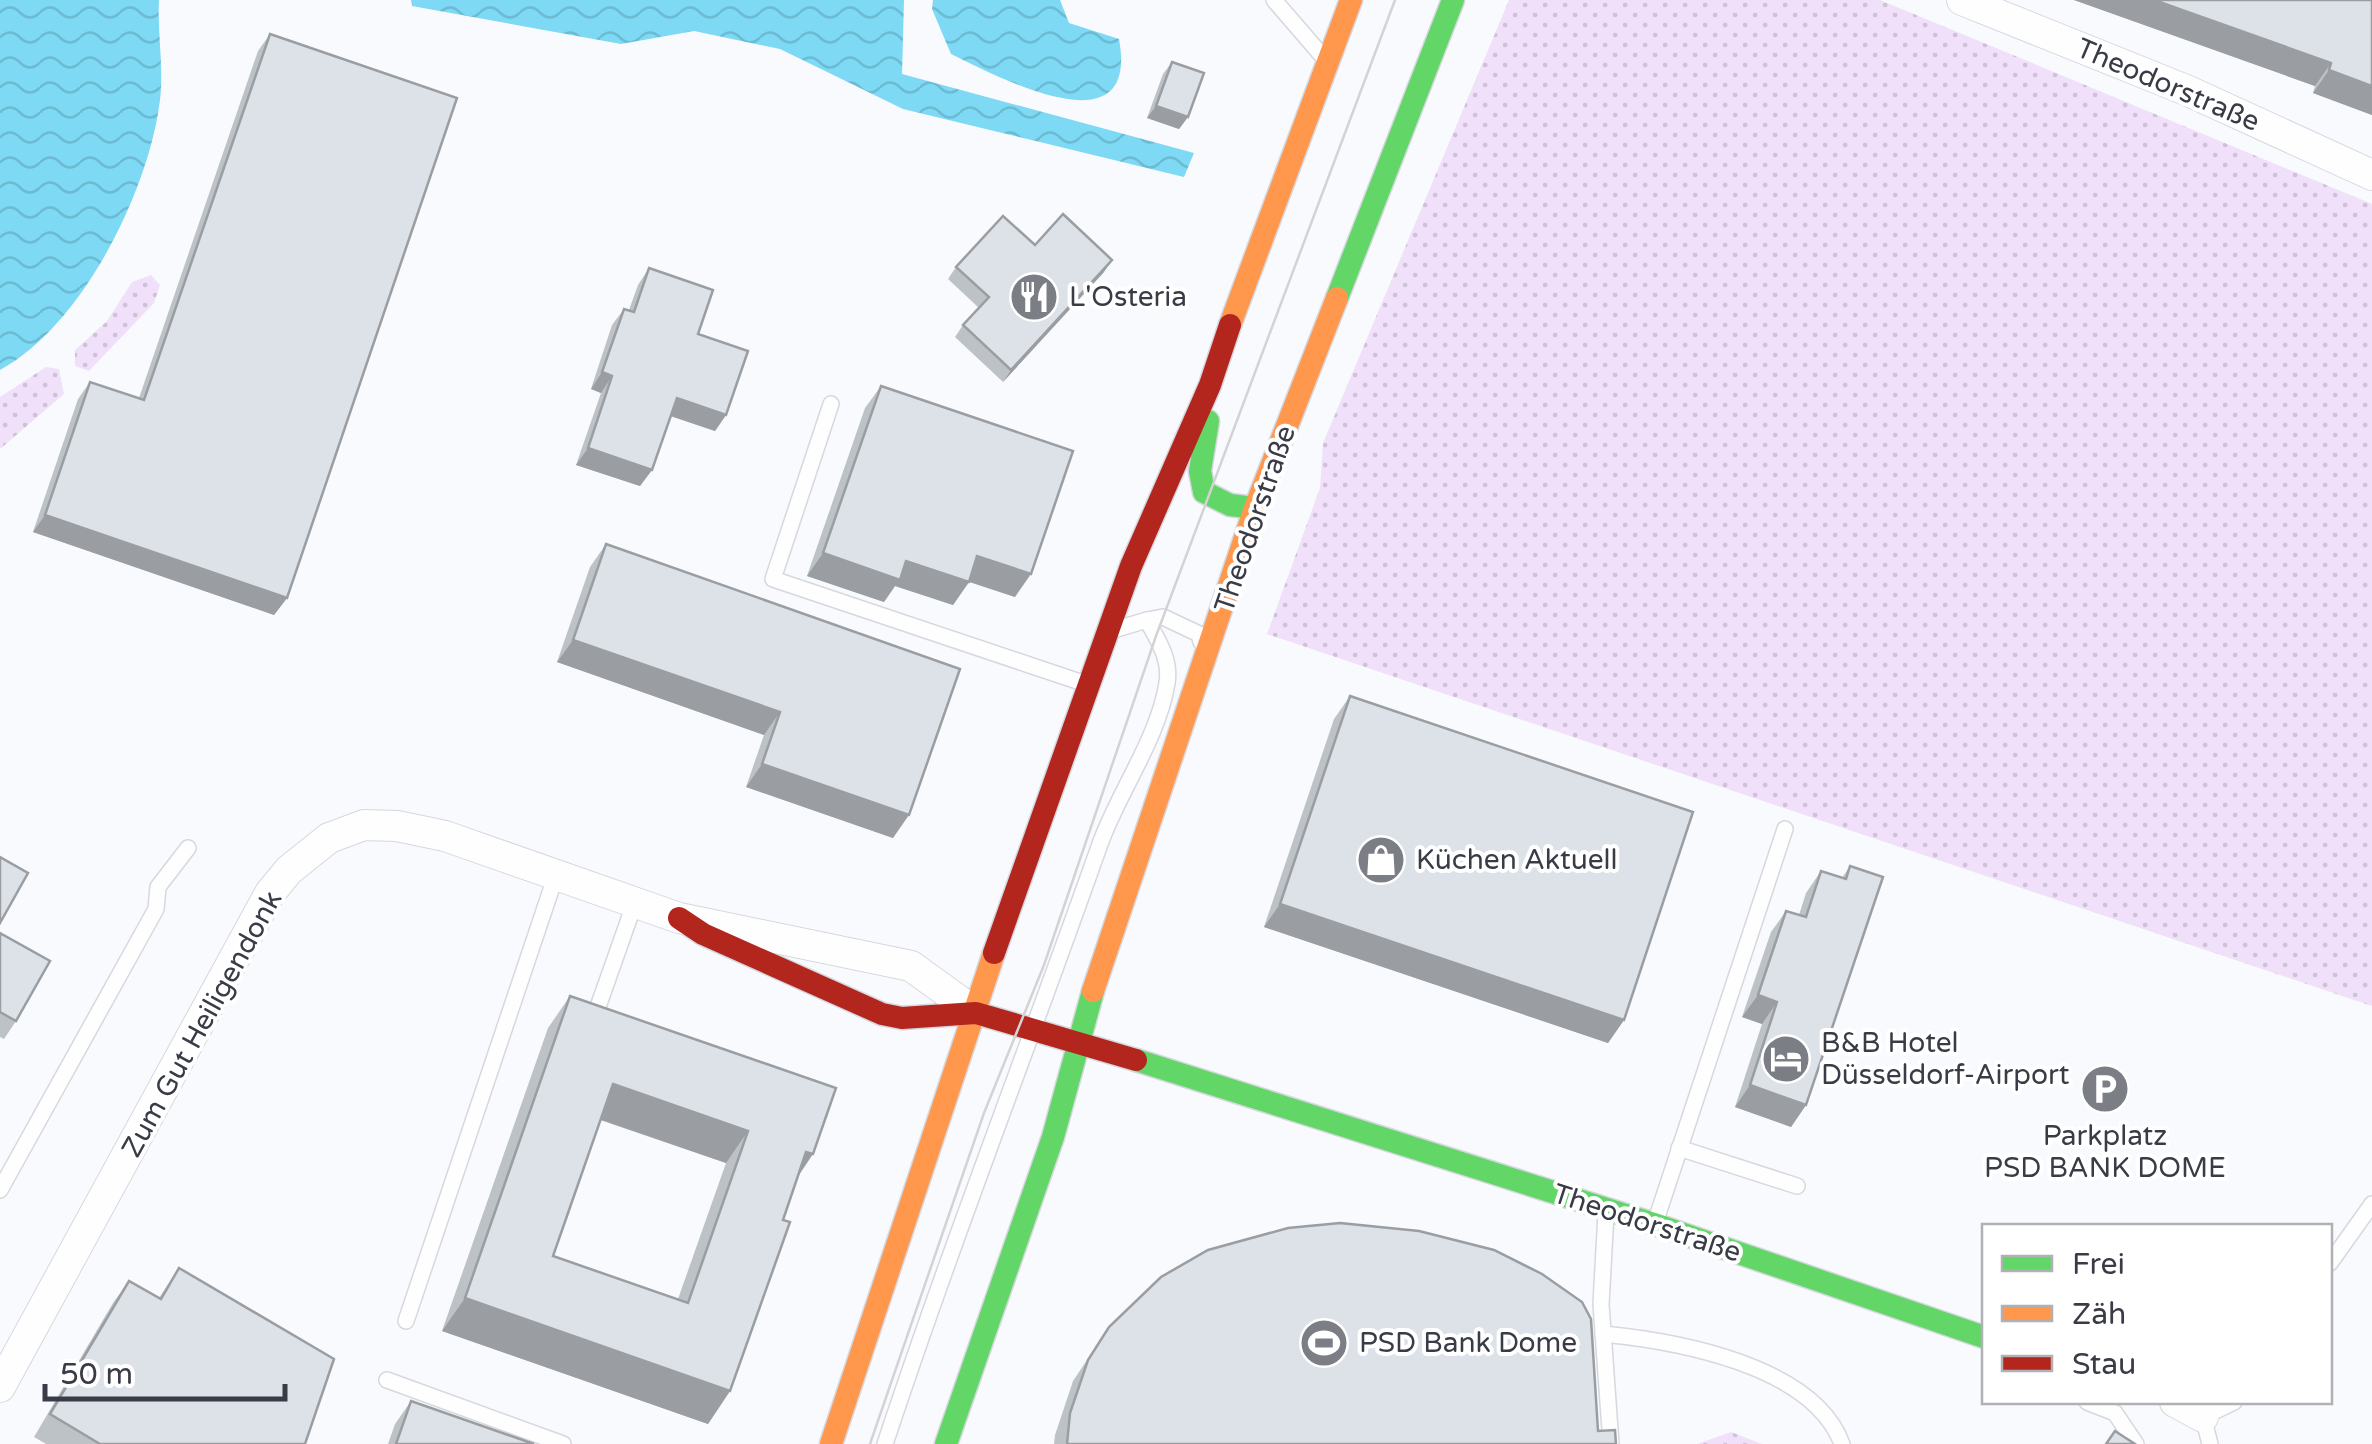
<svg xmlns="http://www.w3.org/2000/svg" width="2372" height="1444" font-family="'Varela Round',sans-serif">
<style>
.grass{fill:url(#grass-dots)}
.water{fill:url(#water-waves)}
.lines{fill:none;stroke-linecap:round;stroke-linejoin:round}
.lane-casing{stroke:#d5d8df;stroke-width:18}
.street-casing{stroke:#d5d8df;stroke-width:32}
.fast-casing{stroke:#d5d8df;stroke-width:25}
.slow-casing{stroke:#d5d8df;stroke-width:25}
.jam-casing{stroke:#d5d8df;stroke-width:25}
.lane{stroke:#fefeff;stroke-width:15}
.street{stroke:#fefeff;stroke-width:30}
.fast{stroke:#63d668;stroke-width:22}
.slow{stroke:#ff974d;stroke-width:22}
.jam{stroke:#b3261e;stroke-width:22}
.tram{stroke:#d3d3d4;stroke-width:2.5}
.wall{fill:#bdc2c7;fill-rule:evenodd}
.shaded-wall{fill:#9a9ea2}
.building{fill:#dce2e7;stroke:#9a9ea2;stroke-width:2.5;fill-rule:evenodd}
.labels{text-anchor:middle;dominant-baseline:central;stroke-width:8;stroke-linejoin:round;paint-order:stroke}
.street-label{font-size:28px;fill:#393c46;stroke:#fff}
.poi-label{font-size:28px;fill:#393c46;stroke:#fff;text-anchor:start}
</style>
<defs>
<pattern id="grass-dots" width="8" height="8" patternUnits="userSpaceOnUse" patternTransform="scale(2.5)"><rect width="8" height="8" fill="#f1e0f9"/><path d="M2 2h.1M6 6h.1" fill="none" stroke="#cfc1d7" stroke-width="1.8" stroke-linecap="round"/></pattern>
<pattern id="water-waves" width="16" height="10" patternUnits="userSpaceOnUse" patternTransform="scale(2.5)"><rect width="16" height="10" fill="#7dd9f4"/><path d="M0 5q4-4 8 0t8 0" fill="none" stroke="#6dbbd3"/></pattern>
</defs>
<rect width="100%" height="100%" fill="#f8fafd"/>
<g class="grass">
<polygon points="1509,0 1880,0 2372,204 2372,1006 1267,634 1320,488 1323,443"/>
<polygon points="151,275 160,285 154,303 89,371 75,366 75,350 107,321 132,282"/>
<polygon points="46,367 59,369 64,394 0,449 0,397"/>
<polygon points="1731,1432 1762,1444 1697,1444"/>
</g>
<g class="water">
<path d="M0,0H159C157,36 165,71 159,107C146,196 81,326 0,370Z"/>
<polygon points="411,0 904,0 902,74 1194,153 1184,177 903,109 780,49 694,31 621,44 412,6"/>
<path d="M933,0H1060L1069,23L1119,39C1140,153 998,77 951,54L932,9Z"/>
</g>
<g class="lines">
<g class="lane-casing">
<g id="lane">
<polyline points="1274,0 1324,58"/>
<polyline points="831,404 773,579 1086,684"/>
<polyline points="1147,620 1163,617 1199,634 1201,642"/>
<polyline points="593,1021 635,902"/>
<polyline points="1679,1148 1797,1186"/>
<polyline points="0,1190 156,909 158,887 188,848"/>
<polyline points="1606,1213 1601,1304 1611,1444"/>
<polyline points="1656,1220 1785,829"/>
<polyline points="2330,1263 2372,1204"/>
<polyline points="406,1321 556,875"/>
<path d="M1603,1334C1676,1341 1813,1365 1842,1444"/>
<polyline points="387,1380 563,1444"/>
<polyline points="2087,1402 2115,1413 2136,1444"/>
<path d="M885,1444C952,1242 1029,1045 1100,844C1119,791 1158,739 1167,683C1171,659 1158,641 1147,620L1117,629"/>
<polyline points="2210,1444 2203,1417 2234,1402"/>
</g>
</g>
<g class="street-casing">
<g id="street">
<polyline points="1962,0 2186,90 2372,175"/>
<polyline points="0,1387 270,893 289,870 329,838 364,825 397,826 445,836 679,918 911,966 976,1013"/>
<polyline points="2175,1402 2203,1417"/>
</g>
</g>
<g class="fast-casing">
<g id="fast">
<polyline points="1337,298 1453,0"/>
<polyline points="1208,421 1200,471 1204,492 1230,505 1255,508"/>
<polyline points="1136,1060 1654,1224 1984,1337"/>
<polyline points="946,1444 1053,1137 1093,991"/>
</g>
</g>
<g class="slow-casing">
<g id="slow">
<polyline points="1230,325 1351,0"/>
<polyline points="1093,991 1255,508 1337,298"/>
<polyline points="831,1444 994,953"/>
</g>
</g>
<g class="jam-casing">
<g id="jam">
<polyline points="679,918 703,934 882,1014 902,1018 976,1013 1136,1060"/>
<polyline points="994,953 1131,566 1210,385 1230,325"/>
</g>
</g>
<use href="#lane" class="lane"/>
<use href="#street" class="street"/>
<use href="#fast" class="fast"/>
<use href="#slow" class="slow"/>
<use href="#jam" class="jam"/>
<polyline class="tram" points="870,1444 984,1113 1044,965 1156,636 1395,0"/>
</g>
<g class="wall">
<polygon points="2074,0 2372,0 2372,115 2313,93 2315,86"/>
<polygon points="270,34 287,598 274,615 33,532 78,399 90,382 139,398 258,51"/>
<polygon points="1172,62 1188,117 1179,129 1147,118 1163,74"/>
<polygon points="1035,245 1104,272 1003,382 955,337 963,325 979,308 948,279 956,267"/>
<polygon points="649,268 698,334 726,415 715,431 670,416 652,470 640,486 576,465 601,393 591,389 612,325 624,309 629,310 638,285"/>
<polygon points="881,386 1015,597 969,582 953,605 895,586 884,602 807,576 865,408"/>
<polygon points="606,544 960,669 893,838 746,787 764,735 557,662 590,567"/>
<polygon points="1350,696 1624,1020 1608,1043 1264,927 1334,719"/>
<polygon points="1850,866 1806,1105 1791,1127 1735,1107 1762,1024 1742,1017 1771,932 1786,911 1799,915 1806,893 1821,871 1842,878"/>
<polygon points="0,933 16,1021 4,1039 0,1037"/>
<path d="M570,996L836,1088L797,1177L730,1391L708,1424L442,1331L548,1028ZM600,1120L726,1163L678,1299L553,1256Z"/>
<polygon points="179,1268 305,1444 46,1444 34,1437 113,1303 129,1281 159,1298"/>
<polygon points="1109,1327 1598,1431 1616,1444 1054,1444 1055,1435 1073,1381"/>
<polygon points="411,1401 534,1444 388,1444 395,1424"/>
</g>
<g class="shaded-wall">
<polygon points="2074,0 2154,0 2331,63 2315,86"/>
<polygon points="2329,70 2372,86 2372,115 2313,93"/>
<polygon points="1156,106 1188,117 1179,129 1147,118"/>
<polygon points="1112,260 1104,272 1003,382 1011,370"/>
<polygon points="602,372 612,376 601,393 591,389"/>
<polygon points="677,398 726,415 715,431 665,414"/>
<polygon points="588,448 652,470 640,486 576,465"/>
<polygon points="45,515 287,598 274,615 33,532"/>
<polygon points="823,553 906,561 969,582 953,605 895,586 884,602 807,576"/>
<polygon points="977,556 1031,574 1015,597 961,579"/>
<polygon points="573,640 780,712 764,735 557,662"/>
<polygon points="762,764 909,815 893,838 746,787"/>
<polygon points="1280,904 1624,1020 1608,1043 1264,927"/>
<polygon points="1758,995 1777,1002 1762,1024 1742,1017"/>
<polygon points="613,1084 748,1131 726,1163 590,1116"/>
<polygon points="1750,1085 1806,1105 1791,1127 1735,1107"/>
<polygon points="806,1152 813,1154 791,1187"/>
<polygon points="465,1298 730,1391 708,1424 442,1331"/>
</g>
<g class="building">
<polygon points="2154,0 2372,0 2372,86 2329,70 2331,63"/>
<polygon points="270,34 457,98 287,598 45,515 90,382 144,400"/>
<polygon points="1172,62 1204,73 1188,117 1156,106"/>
<polygon points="1063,214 1112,260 1011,370 963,325 989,297 956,267 1003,216 1035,245"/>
<polygon points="649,268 713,290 698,334 748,351 726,415 677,398 652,470 588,448 612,376 602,372 624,309 634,312"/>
<polygon points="881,386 1073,451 1031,574 977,556 969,582 906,561 900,580 823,553"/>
<polygon points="606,544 960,669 909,815 762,764 780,712 573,640"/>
<polygon points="1350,696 1693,812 1624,1020 1280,904"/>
<polygon points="0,857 28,873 0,923"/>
<polygon points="1850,866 1883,877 1806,1105 1750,1085 1777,1002 1758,995 1786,911 1806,917 1821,871 1846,879"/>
<polygon points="0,933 50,961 16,1021 0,1012"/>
<path d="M570,996L836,1088L813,1154L806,1152L783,1220L790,1222L730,1391L465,1298ZM613,1084L748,1131L688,1303L553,1256Z"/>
<polygon points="1340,1223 1419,1231 1494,1250 1542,1274 1582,1302 1591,1319 1598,1431 1615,1430 1616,1444 1067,1444 1070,1413 1088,1360 1109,1327 1161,1277 1208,1250 1288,1228"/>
<polygon points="179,1268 334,1359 305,1444 100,1444 50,1414 129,1281 161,1299"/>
<polygon points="411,1401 534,1444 396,1444"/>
<polygon points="2115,1431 2135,1444 2106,1444"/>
</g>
<defs>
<g id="restaurant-disc" transform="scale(2.5)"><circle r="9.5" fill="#7c7e86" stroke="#fff"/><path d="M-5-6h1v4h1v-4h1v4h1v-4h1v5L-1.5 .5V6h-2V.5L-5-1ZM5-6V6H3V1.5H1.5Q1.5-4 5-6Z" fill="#fff"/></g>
<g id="shop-disc" transform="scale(2.5)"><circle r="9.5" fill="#7c7e86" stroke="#fff"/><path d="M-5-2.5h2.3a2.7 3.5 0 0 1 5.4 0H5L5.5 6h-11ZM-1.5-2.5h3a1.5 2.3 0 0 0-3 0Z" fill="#fff"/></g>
<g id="hotel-disc" transform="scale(2.5)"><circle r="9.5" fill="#7c7e86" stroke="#fff"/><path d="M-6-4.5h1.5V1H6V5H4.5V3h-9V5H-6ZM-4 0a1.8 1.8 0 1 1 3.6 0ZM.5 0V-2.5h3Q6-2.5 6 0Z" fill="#fff"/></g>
<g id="parking-disc" transform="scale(2.5)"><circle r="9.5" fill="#7c7e86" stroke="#fff"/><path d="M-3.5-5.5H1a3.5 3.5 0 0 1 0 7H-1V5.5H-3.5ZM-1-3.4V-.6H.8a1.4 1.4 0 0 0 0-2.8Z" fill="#fff"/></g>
<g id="stadium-disc" transform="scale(2.5)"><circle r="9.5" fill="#7c7e86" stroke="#fff"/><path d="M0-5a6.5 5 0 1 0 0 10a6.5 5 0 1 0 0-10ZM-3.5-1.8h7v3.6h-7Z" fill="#fff"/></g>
</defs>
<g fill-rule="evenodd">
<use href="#restaurant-disc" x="1034" y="297"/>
<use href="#shop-disc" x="1381" y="860"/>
<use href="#hotel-disc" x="1786" y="1059"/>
<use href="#parking-disc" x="2105" y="1089"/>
<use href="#stadium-disc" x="1324" y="1343"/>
</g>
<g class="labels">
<g class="street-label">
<text transform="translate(2168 85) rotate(23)">Theodorstraße</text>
<text transform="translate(1255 519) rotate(-71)">Theodorstraße</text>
<text transform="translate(202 1024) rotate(-61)">Zum Gut Heiligendonk</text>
<text transform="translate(1647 1223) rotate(18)">Theodorstraße</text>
</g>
<g class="poi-label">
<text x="1069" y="297">L'Osteria</text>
<text x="1416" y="860">Küchen Aktuell</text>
<text x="1821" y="1043">B&amp;B Hotel<tspan x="1821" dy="32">Düsseldorf-Airport</tspan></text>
<text x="2105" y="1136" text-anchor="middle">Parkplatz<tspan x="2105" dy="32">PSD BANK DOME</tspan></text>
<text x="1359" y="1343">PSD Bank Dome</text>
</g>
</g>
<rect x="1982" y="1224" width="350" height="180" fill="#ffffff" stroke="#b0b1b5" stroke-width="2.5"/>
<rect x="2002" y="1256" width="50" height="15" fill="#63d668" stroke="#b0b1b5" stroke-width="2.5"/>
<text x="2072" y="1274" font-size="30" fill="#393c46">Frei</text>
<rect x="2002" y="1306" width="50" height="15" fill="#ff974d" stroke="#b0b1b5" stroke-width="2.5"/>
<text x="2072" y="1324" font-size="30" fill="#393c46">Zäh</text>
<rect x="2002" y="1356" width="50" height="15" fill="#b3261e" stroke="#b0b1b5" stroke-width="2.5"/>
<text x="2072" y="1374" font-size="30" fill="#393c46">Stau</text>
<path d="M45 1384v15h240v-15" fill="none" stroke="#393c46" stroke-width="5"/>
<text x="60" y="1384" font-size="30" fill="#393c46" stroke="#ffffff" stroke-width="8" paint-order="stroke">50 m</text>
</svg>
